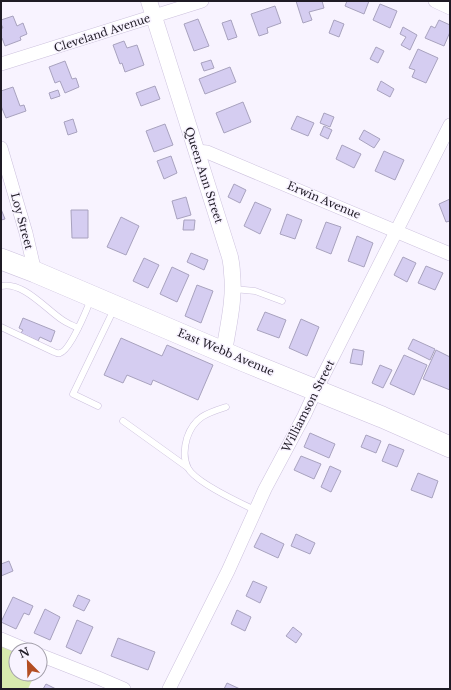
<svg xmlns="http://www.w3.org/2000/svg" width="451" height="690" font-family="'Libre Baskerville',serif">
<style>
.green{fill:#d8eaae}
.building{fill:#d5cdf1;stroke:#a8a2be}
.lines{fill:none;stroke-linecap:round;stroke-linejoin:round}
.service-casing{stroke:#ccc1dd;stroke-width:7}
.minor-casing{stroke:#ccc1dd;stroke-width:14}
.tertiary-casing{stroke:#ccc1dd;stroke-width:17}
.trunk-casing{stroke:#ccc1dd;stroke-width:22}
.service{stroke:#fff;stroke-width:6}
.minor{stroke:#fff;stroke-width:13}
.tertiary{stroke:#fff;stroke-width:16}
.trunk{stroke:#fff;stroke-width:21}
.labels{text-anchor:middle;dominant-baseline:central;stroke-width:3;stroke-linejoin:round;paint-order:stroke}
.street-label{font-size:11px;fill:#1f1b25;stroke:#f8f3ff}
</style>
<rect width="100%" height="100%" fill="#f8f3ff"/>
<polygon class="green" points="1,645 16,652 16,674 35,674 28,689 1,689"/>
<g class="building">
<polygon points="296,1 322,1 324,8 309,12 312,20 303,23"/>
<polygon points="347,1 369,1 364,14 345,6"/>
<polygon points="380,4 397,11 390,28 373,20"/>
<polygon points="275,6 281,23 267,28 268,33 259,36 251,14"/>
<polygon points="13,16 17,26 23,23 27,34 20,37 21,40 5,46 2,38 1,39 1,28 3,28 1,24 1,20"/>
<polygon points="198,19 209,46 194,51 184,24"/>
<polygon points="231,20 237,37 228,40 222,23"/>
<polygon points="334,20 344,24 339,37 329,33"/>
<polygon points="439,20 450,25 450,32 444,46 425,38 431,26 435,28"/>
<polygon points="403,27 417,35 410,50 401,45 406,37 400,34"/>
<polygon points="124,41 127,48 137,45 144,65 125,72 122,63 120,64 113,45"/>
<polygon points="376,47 384,51 378,63 370,59"/>
<polygon points="418,49 438,58 426,83 412,77 415,70 409,68"/>
<polygon points="211,60 214,68 204,71 201,63"/>
<polygon points="65,61 72,79 76,78 79,87 65,93 60,81 55,83 49,67"/>
<polygon points="230,67 236,82 205,94 199,79"/>
<polygon points="381,81 394,89 390,97 377,90"/>
<polygon points="155,86 160,99 141,106 136,93"/>
<polygon points="13,87 20,106 24,105 26,111 6,118 1,106 1,91"/>
<polygon points="58,90 60,96 51,99 49,93"/>
<polygon points="243,102 251,122 224,133 216,113"/>
<polygon points="324,113 334,117 330,127 320,123"/>
<polygon points="297,116 314,123 308,136 291,129"/>
<polygon points="73,119 77,132 68,135 64,122"/>
<polygon points="165,124 173,145 154,152 146,131"/>
<polygon points="324,126 332,130 328,139 320,135"/>
<polygon points="364,130 380,139 374,148 359,139"/>
<polygon points="342,145 361,154 354,168 336,159"/>
<polygon points="384,151 404,160 395,180 375,171"/>
<polygon points="171,156 177,173 164,179 157,161"/>
<polygon points="234,184 246,190 240,203 228,197"/>
<polygon points="186,197 191,215 177,219 172,201"/>
<polygon points="450,199 450,221 446,222 439,204"/>
<polygon points="255,202 271,209 260,234 244,226"/>
<polygon points="1,209 5,219 1,220"/>
<polygon points="71,210 88,210 88,238 72,238"/>
<polygon points="287,214 302,220 295,239 280,234"/>
<polygon points="121,217 139,226 126,255 107,247"/>
<polygon points="184,220 195,220 194,230 183,230"/>
<polygon points="326,222 341,227 331,254 316,248"/>
<polygon points="357,236 373,243 364,267 348,261"/>
<polygon points="191,253 208,260 204,270 187,262"/>
<polygon points="403,257 416,263 407,282 394,275"/>
<polygon points="144,258 159,265 148,288 133,281"/>
<polygon points="426,266 443,273 435,290 418,283"/>
<polygon points="172,267 189,275 177,302 160,294"/>
<polygon points="197,285 213,291 201,323 185,316"/>
<polygon points="265,312 286,320 279,338 257,330"/>
<polygon points="23,318 55,331 51,342 40,337 38,341 21,333 23,330 19,328"/>
<polygon points="301,319 319,327 307,356 289,348"/>
<polygon points="121,338 162,356 167,345 213,365 198,400 153,380 151,385 127,375 123,383 104,375"/>
<polygon points="413,339 435,349 430,360 408,349"/>
<polygon points="353,349 364,351 362,365 350,363"/>
<polygon points="436,350 450,357 450,390 423,379"/>
<polygon points="404,355 427,365 414,395 390,384"/>
<polygon points="380,365 392,370 383,388 372,383"/>
<polygon points="310,433 335,444 329,458 304,447"/>
<polygon points="366,435 381,441 376,453 361,447"/>
<polygon points="389,444 404,450 397,467 382,461"/>
<polygon points="301,456 321,464 314,479 294,470"/>
<polygon points="330,466 341,471 331,492 321,487"/>
<polygon points="418,473 438,481 432,498 411,490"/>
<polygon points="261,533 284,544 278,558 254,547"/>
<polygon points="296,534 315,543 310,554 291,546"/>
<polygon points="9,561 13,571 1,576 1,564"/>
<polygon points="253,581 267,587 260,603 246,596"/>
<polygon points="78,595 90,600 84,611 73,606"/>
<polygon points="13,597 33,606 29,615 24,613 16,629 1,622"/>
<polygon points="45,609 60,617 50,640 34,633"/>
<polygon points="237,610 251,617 245,631 231,624"/>
<polygon points="77,620 93,627 81,654 66,647"/>
<polygon points="293,627 302,634 296,643 286,636"/>
<polygon points="118,638 155,652 148,670 111,656"/>
<polygon points="227,683 240,689 224,689"/>
<polygon points="46,684 56,689 43,689"/>
</g>
<g class="lines">
<g class="service-casing">
<g id="service">
<path d="M1,286C22,281 45,308 61,319C66,323 72,325 78,328"/>
<polyline points="234,289 255,291 282,301"/>
<path d="M1,327L54,352C57,353 58,354 60,353C70,351 87,309 91,299"/>
<polyline points="98,406 73,394 114,309"/>
<path d="M226,407C207,413 194,417 187,438C184,448 183,458 188,468C195,482 240,503 255,510"/>
<polyline points="123,421 187,467"/>
</g>
</g>
<g class="minor-casing">
<g id="minor">
<polyline points="435,1 450,8"/>
<polyline points="1,64 202,1"/>
<polyline points="1,148 26,233 35,272"/>
<polyline points="197,151 207,152 450,254"/>
<polyline points="1,639 27,650"/>
<polyline points="40,655 96,677 124,689"/>
<polyline points="169,689 228,571 265,489 304,416 316,390 450,125"/>
</g>
</g>
<g class="tertiary-casing">
<path id="tertiary" d="M149,1L230,257C231,262 232,268 232,273C235,299 228,326 224,352"/>
</g>
<g class="trunk-casing">
<polyline id="trunk" points="1,259 35,272 244,361 382,417 450,447"/>
</g>
<use href="#service" class="service"/>
<use href="#minor" class="minor"/>
<use href="#tertiary" class="tertiary"/>
<use href="#trunk" class="trunk"/>
</g>
<g class="labels">
<g class="street-label">
<text transform="translate(102 33) rotate(-18)">Cleveland Avenue</text>
<text transform="translate(204 175) rotate(72)">Queen Ann Street</text>
<text transform="translate(324 200) rotate(23)">Erwin Avenue</text>
<text transform="translate(22 221) rotate(75)">Loy Street</text>
<text transform="translate(226 352) rotate(23)">East Webb Avenue</text>
<text transform="translate(308 406) rotate(-63)">Williamson Street</text>
</g>
</g>
<rect width="451" height="690" fill="none" stroke="#1f1b25" stroke-width="4"/>
<g transform="translate(28 662) rotate(337)"><circle r="19" fill="#f8f3ff" stroke="#a19da8"/>
<path d="M0-3L7 15L0 10L-7 15Z" fill="#b34d22"/>
<text y="-6" font-size="11" font-weight="bold" text-anchor="middle" fill="#1f1b25">N</text>
</g>
</svg>
